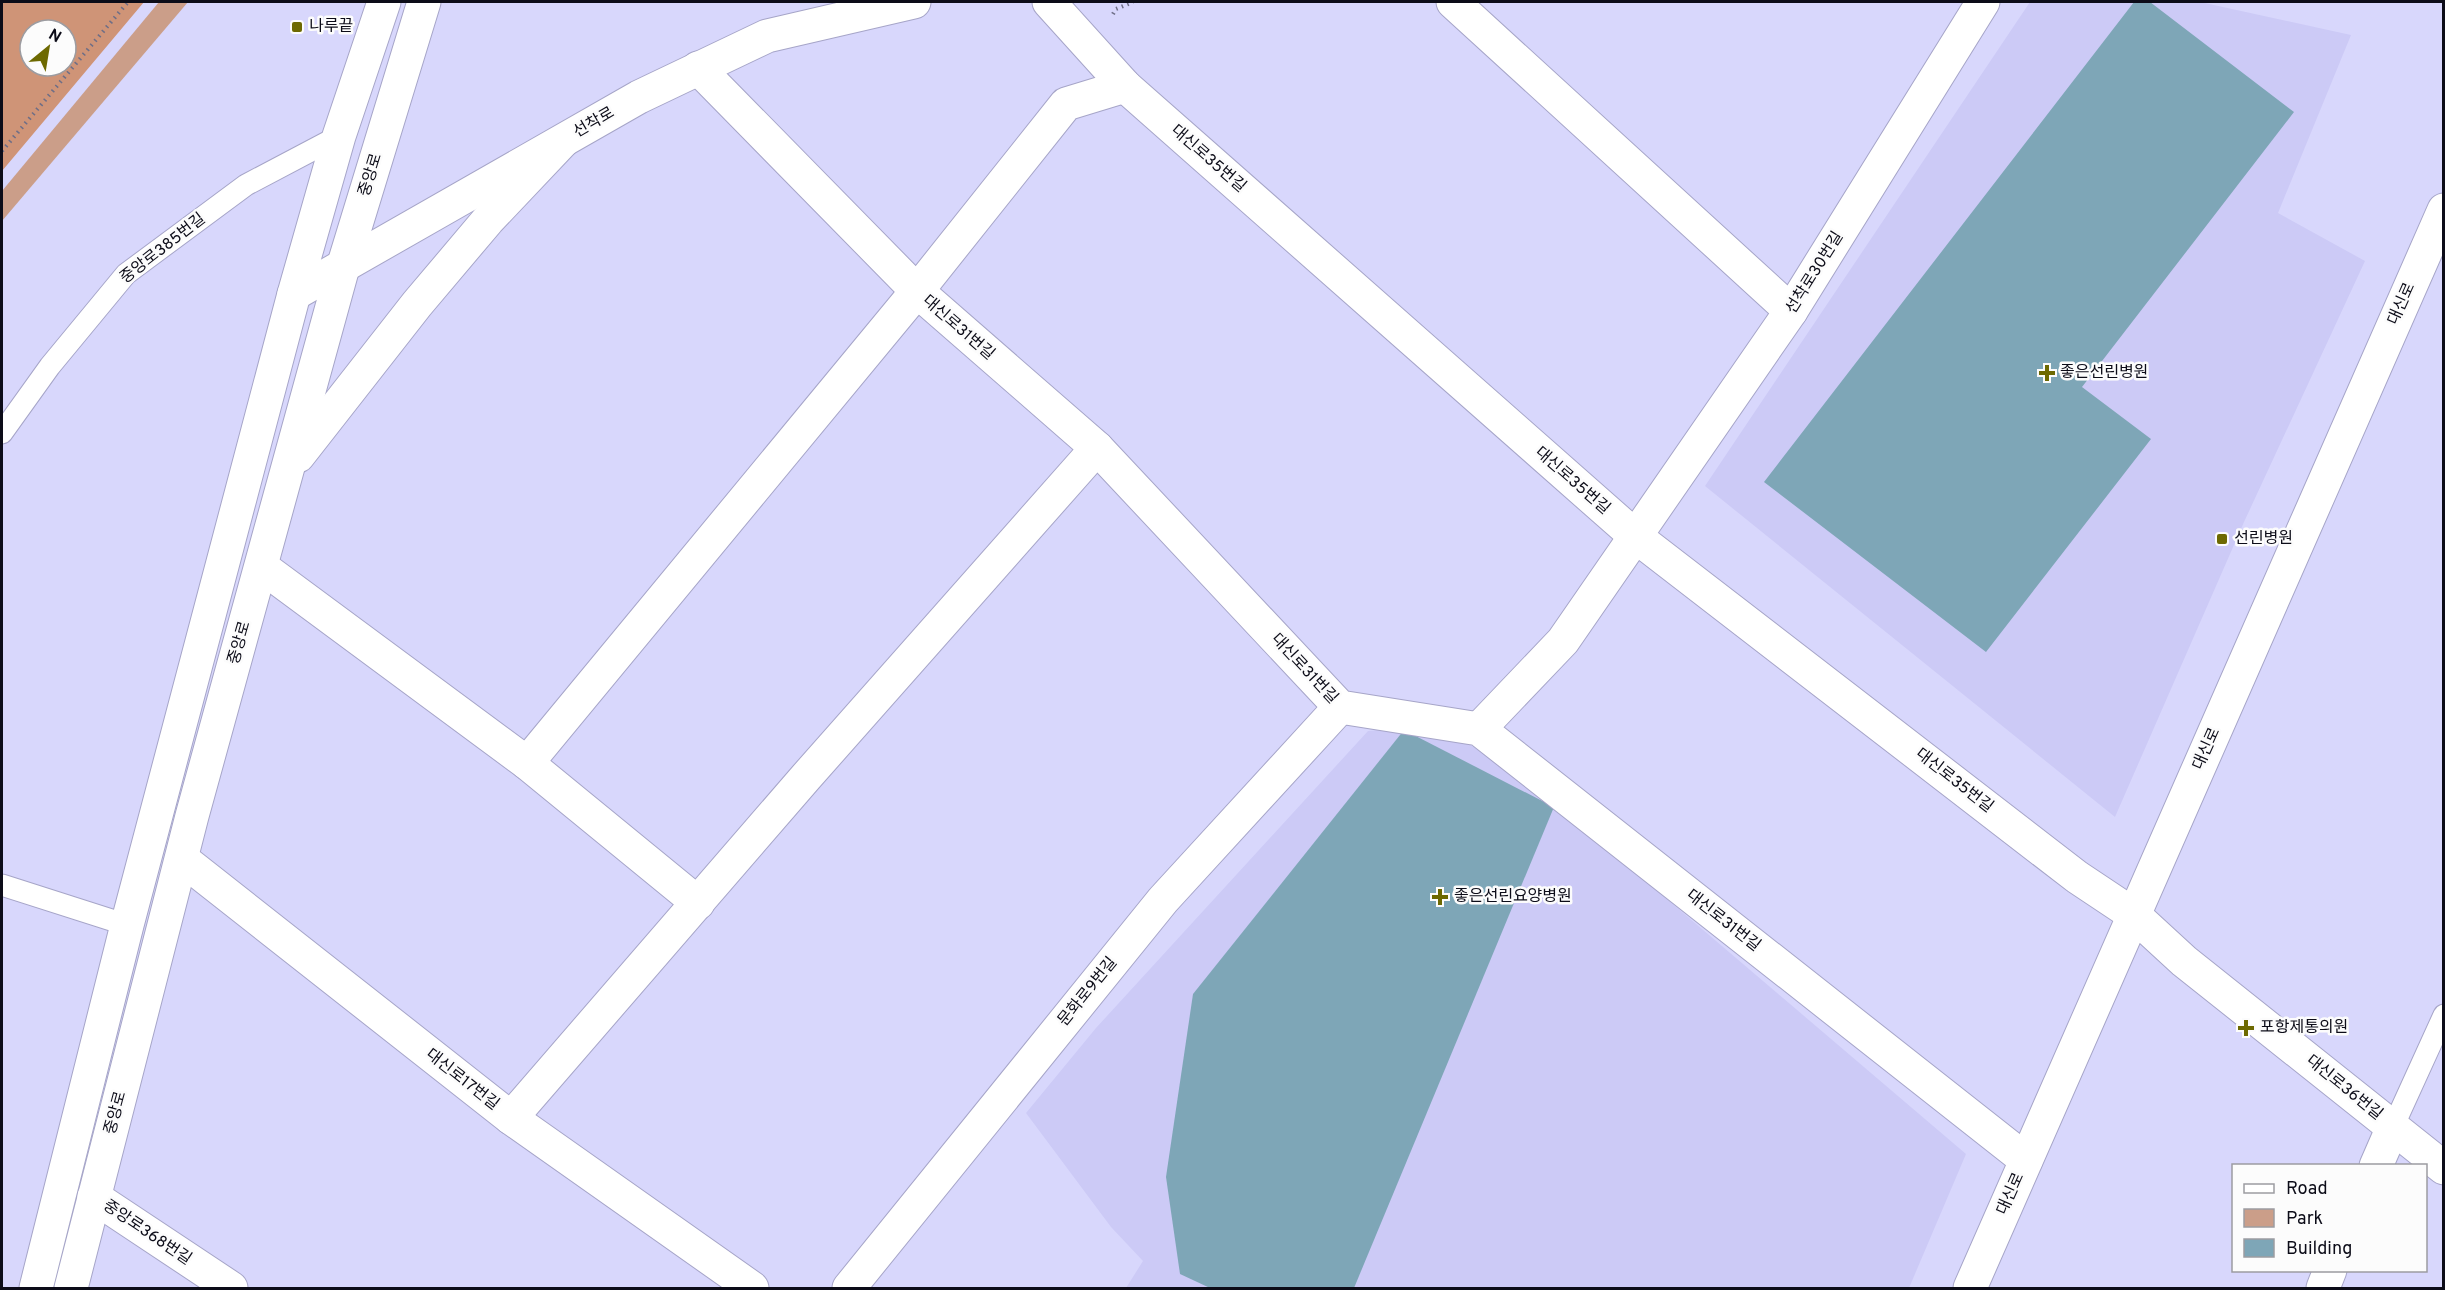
<svg xmlns="http://www.w3.org/2000/svg" width="2445" height="1290" font-family="Overpass,'Noto Sans KR',sans-serif">
<style>
.built{fill:#cccaf6}
.green{fill:#cb9e89}
.forest{fill:#cf9477;fill-rule:evenodd}
.building{fill:#7ea6b7}
.lines{fill:none;stroke-linecap:round;stroke-linejoin:round}
.lane-casing{stroke:#a6a5c8;stroke-width:23}
.street-casing{stroke:#a6a5c8;stroke-width:35}
.secondary-casing{stroke:#a6a5c8;stroke-width:35}
.primary-casing{stroke:#a6a5c8;stroke-width:35}
.path{stroke:#6e6e86;stroke-width:4;stroke-dasharray:1.5 4.5;stroke-linecap:butt}
.lane{stroke:#fff;stroke-width:21}
.street{stroke:#fff;stroke-width:33}
.secondary{stroke:#fff;stroke-width:33}
.primary{stroke:#fff;stroke-width:33}
.poi-dot{fill:#6d6901;stroke:#fcfcfc;stroke-width:2}
.labels{text-anchor:middle;dominant-baseline:central;stroke-width:5;stroke-linejoin:round;paint-order:stroke}
.poi-label{font-size:16px;fill:#0c0c18;stroke:#fcfcfc;text-anchor:start}
.street-label{font-size:16px;fill:#0c0c18;stroke:#fcfcfc}
</style>
<rect width="100%" height="100%" fill="#d8d7fc"/>
<g class="built">
<polygon points="2030,2 2200,2 2351,35 2278,213 2365,261 2244,522 2115,817 1705,486"/>
<polygon points="1433,726 1512,767 1966,1154 1909,1288 1126,1288 1143,1261 1111,1227 1026,1113 1096,1028 1368,731"/>
</g>
<polygon class="green" points="159,2 188,2 2,221 2,191"/>
<path class="forest" d="M2,2H144L2,171ZM30,30H66V66H30Z"/>
<g class="building">
<polygon points="2134,2 2150,2 2294,112 2082,387 2151,439 1986,652 1764,482"/>
<polygon points="1404,730 1554,807 1354,1288 1210,1288 1180,1274 1166,1177 1193,994"/>
</g>
<g class="lines">
<g class="lane-casing">
<g id="lane">
<polyline points="2,433 50,366 126,274 246,185 339,136"/>
<polyline points="2,885 127,925"/>
<polyline points="2393,1127 2444,1015"/>
</g>
</g>
<g class="street-casing">
<g id="street">
<polyline points="1049,2 1125,86 1635,536 2077,877 2134,915 2184,961 2444,1168"/>
<polyline points="1453,2 1791,311"/>
<polyline points="698,68 917,291 1097,448 1340,707 1479,729 2026,1160"/>
<polyline points="262,567 527,763 698,903"/>
<polyline points="1479,729 1563,641 1791,311 1983,2"/>
<polyline points="527,763 917,291 1066,104 1125,86"/>
<polyline points="182,859 511,1118 752,1288"/>
<polyline points="511,1118 806,777 1097,448"/>
<polyline points="2376,1166 2393,1127"/>
<polyline points="94,1197 231,1288"/>
<polyline points="849,1288 1163,900 1340,707"/>
<polyline points="2323,1288 2330,1270"/>
</g>
</g>
<g class="secondary-casing">
<g id="secondary">
<polyline points="294,294 639,97 767,36 914,2"/>
<polyline points="1970,1288 2444,210"/>
</g>
</g>
<g class="primary-casing">
<g id="primary">
<polyline points="298,456 417,304 488,220 562,142"/>
<polyline points="36,1288 127,925 294,294 339,136 384,2"/>
<polyline points="71,1288 192,816 343,267 424,2"/>
</g>
</g>
<g class="path">
<polyline points="1113,14 1116,9 1133,2"/>
<polyline points="2,151 128,2"/>
</g>
<use href="#lane" class="lane"/>
<use href="#street" class="street"/>
<use href="#secondary" class="secondary"/>
<use href="#primary" class="primary"/>
</g>
<g class="poi-dot">
<rect x="291" y="21" width="12" height="12" rx="3"/>
<path d="M2044 364h6v6h6v6h-6v6h-6v-6h-6v-6h6z"/>
<rect x="2216" y="533" width="12" height="12" rx="3"/>
<path d="M1437 888h6v6h6v6h-6v6h-6v-6h-6v-6h6z"/>
<path d="M2243 1019h6v6h6v6h-6v6h-6v-6h-6v-6h6z"/>
</g>
<g class="labels">
<g class="poi-label">
<text x="309" y="27">나루끝</text>
<text x="2060" y="373">좋은선린병원</text>
<text x="2234" y="539">선린병원</text>
<text x="1454" y="897">좋은선린요양병원</text>
<text x="2260" y="1028">포항제통의원</text>
</g>
<g class="street-label">
<text transform="translate(594 123) rotate(-30)">선착로</text>
<text transform="translate(1208 159) rotate(41)">대신로35번길</text>
<text transform="translate(371 175) rotate(-73)">중앙로</text>
<text transform="translate(163 249) rotate(-38)">중앙로385번길</text>
<text transform="translate(1815 273) rotate(-58)">선착로30번길</text>
<text transform="translate(2402 304) rotate(-66)">대신로</text>
<text transform="translate(958 328) rotate(41)">대신로31번길</text>
<text transform="translate(1572 481) rotate(41)">대신로35번길</text>
<text transform="translate(240 643) rotate(-74)">중앙로</text>
<text transform="translate(1304 669) rotate(47)">대신로31번길</text>
<text transform="translate(2207 749) rotate(-66)">대신로</text>
<text transform="translate(1954 781) rotate(38)">대신로35번길</text>
<text transform="translate(1723 921) rotate(38)">대신로31번길</text>
<text transform="translate(1088 992) rotate(-51)">문화로9번길</text>
<text transform="translate(462 1080) rotate(38)">대신로17번길</text>
<text transform="translate(2344 1088) rotate(39)">대신로36번길</text>
<text transform="translate(116 1113) rotate(-75)">중앙로</text>
<text transform="translate(2011 1194) rotate(-66)">대신로</text>
<text transform="translate(147 1233) rotate(34)">중앙로368번길</text>
</g>
</g>
<rect width="2445" height="1290" fill="none" stroke="#0c0c18" stroke-width="6"/>
<rect x="2232" y="1164" width="195" height="108" fill="#fcfcfc" stroke="#9c9ca1" stroke-width="1.5"/>
<rect x="2244" y="1184" width="30" height="9" fill="#ffffff" stroke="#9c9ca1" stroke-width="1.5"/>
<text x="2286" y="1194" font-size="18" fill="#0c0c18">Road</text>
<rect x="2244" y="1209" width="30" height="18" fill="#cb9e89" stroke="#9c9ca1" stroke-width="1.5"/>
<text x="2286" y="1224" font-size="18" fill="#0c0c18">Park</text>
<rect x="2244" y="1239" width="30" height="18" fill="#7ea6b7" stroke="#9c9ca1" stroke-width="1.5"/>
<text x="2286" y="1254" font-size="18" fill="#0c0c18">Building</text>
<g transform="translate(48 48) rotate(30)"><circle r="28" fill="#fcfcfc" stroke="#9c9ca1" stroke-width="1.5"/>
<path d="M0-4.5L10 22L0 15L-10 22Z" fill="#6d6901"/>
<text y="-9" font-size="16" font-weight="bold" text-anchor="middle" fill="#0c0c18">N</text>
</g>
</svg>
